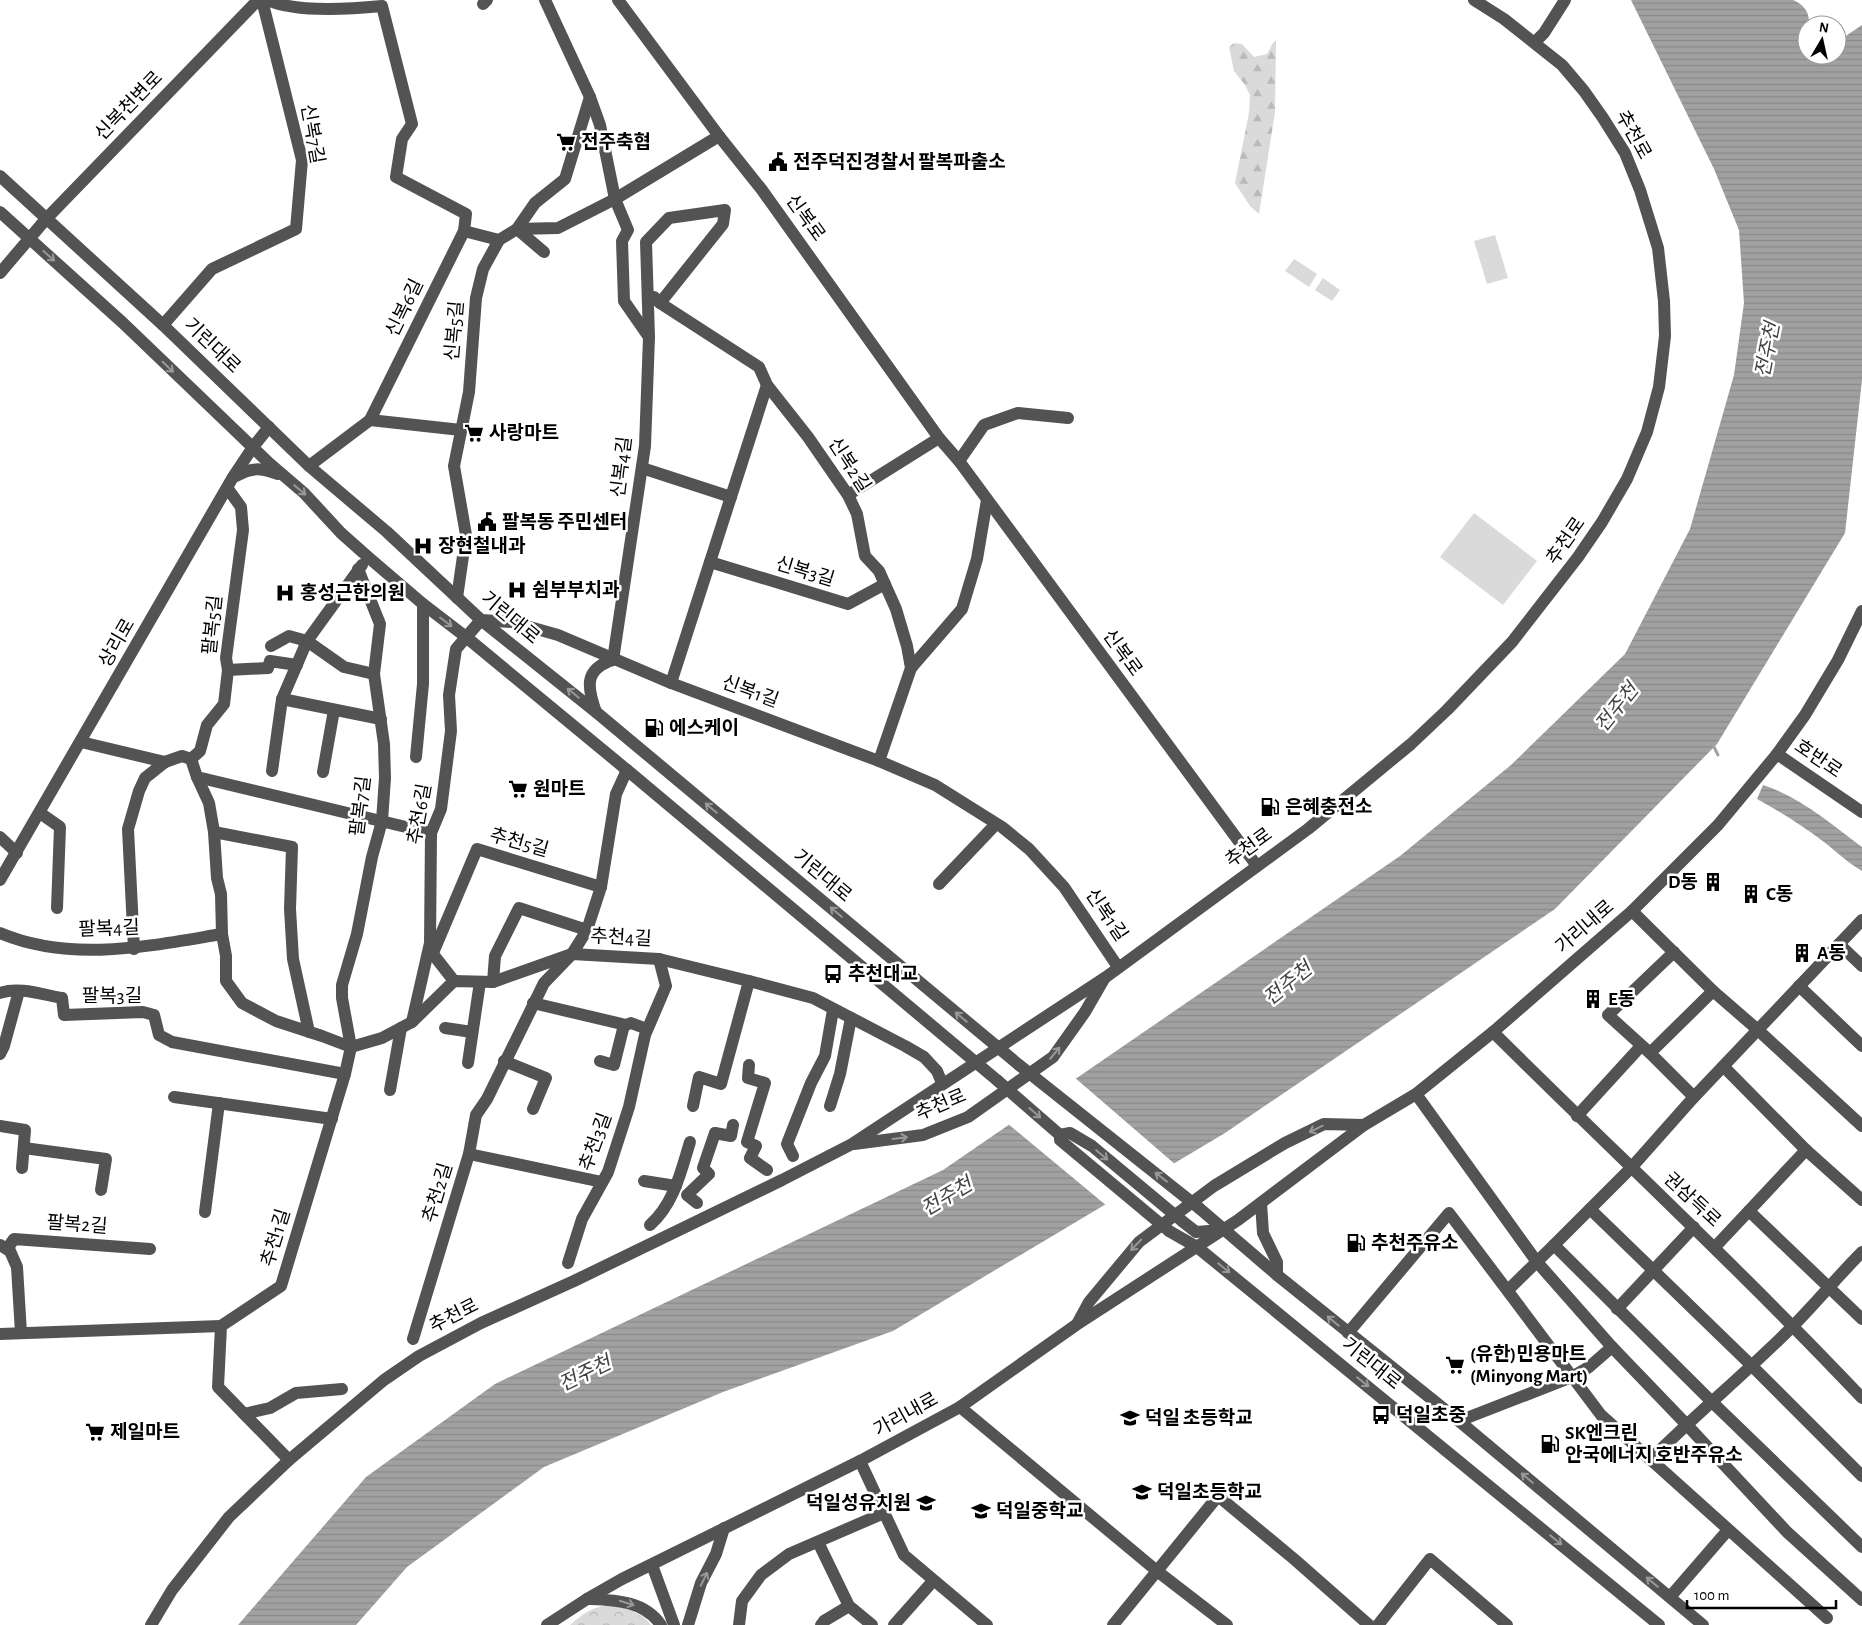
<svg xmlns="http://www.w3.org/2000/svg" width="1862" height="1625" font-family="'Alegreya Sans','Noto Sans KR',sans-serif">
<style>
.forest{fill:url(#forest-firs)}
.park{fill:url(#park-crowns)}
.garden{fill:#dadada}
.water{fill:url(#water-rules)}
.pier{fill:#fff}
.lines{fill:none;stroke-linecap:round;stroke-linejoin:round}
.stream{stroke:#a1a1a1;stroke-width:3}
.minor{stroke:#535353;stroke-width:12}
.minor-bridge{stroke:#535353;stroke-width:12}
.oneway{stroke:#989898}
.labels{text-anchor:middle;dominant-baseline:central;stroke-width:5;stroke-linejoin:round;paint-order:stroke}
.street-label{font-size:19px;fill:#000;stroke:#fff}
.poi-label{font-size:19px;font-weight:bold;fill:#000;stroke:#fff;text-anchor:start}
.water-label{font-size:20px;font-style:italic;fill:#424242;stroke:#fff}
</style>
<defs>
<pattern id="forest-firs" width="22" height="20" patternUnits="userSpaceOnUse" patternTransform="scale(1.25)"><rect width="22" height="20" fill="#dadada"/><path d="M5 1l3.5 6h-7zM16 11l3.5 6h-7z" fill="#b9b9b9"/></pattern>
<pattern id="park-crowns" width="20" height="18" patternUnits="userSpaceOnUse" patternTransform="scale(1.25)"><rect width="20" height="18" fill="#dadada"/><path d="M2 6a3 3 0 1 1 6 0M12 15a3 3 0 1 1 6 0" fill="none" stroke="#b9b9b9"/></pattern>
<pattern id="water-rules" width="6" height="5" patternUnits="userSpaceOnUse" patternTransform="scale(1.25)"><rect width="6" height="5" fill="#a1a1a1"/><path d="M0 2.5h6" fill="none" stroke="#898989"/></pattern>
</defs>
<rect width="100%" height="100%" fill="#fff"/>
<polygon class="forest" points="1276,40 1275,112 1259,214 1250,206 1235,183 1249,113 1250,95 1245,85 1234,71 1229,47 1234,43 1242,44 1254,57 1267,54 1273,43"/>
<path class="park" d="M610,1605C625,1608 642,1612 651,1625H570C582,1614 594,1606 610,1605Z"/>
<g class="garden">
<polygon points="1495,235 1508,278 1487,284 1474,241"/>
<polygon points="1294,259 1317,274 1309,287 1285,271"/>
<polygon points="1323,278 1340,290 1332,301 1315,290"/>
<polygon points="1474,513 1537,561 1503,605 1440,557"/>
</g>
<g class="water">
<path d="M1631,0H1793C1804,5 1810,12 1809,25H1807V55H1837V42L1862,25V380L1845,533L1717,744L1555,909L1225,1133L893,1331L723,1392L544,1467L407,1567L356,1625H238L366,1477L495,1384L943,1170L1400,856L1511,765L1625,654L1690,529L1734,375L1744,303L1739,230L1714,169Z"/>
<path d="M1763,785C1800,797 1831,824 1862,847V871C1848,863 1837,852 1824,842C1803,826 1781,812 1757,799Z"/>
</g>
<polygon class="pier" points="1074,1077 1176,1165 1107,1206 1007,1123"/>
<g class="lines">
<polyline class="stream" points="1713,745 1718,755"/>
<g class="minor">
<path d="M268,0C296,13 351,9 382,6L412,124L402,139L396,177L466,214L464,231L370,420L309,466"/>
<polyline points="545,0 590,97 600,125 615,199 628,230 622,241 624,301 649,337"/>
<polyline points="618,0 719,136 762,190 939,438 959,461 1257,866"/>
<polyline points="483,4 487,0"/>
<polyline points="1535,42 1544,33 1565,0"/>
<polyline points="0,176 163,325 309,466 387,532 481,620 596,712 1019,1065"/>
<polyline points="0,212 123,323 269,463 304,493 341,533 368,557 423,604 466,637 627,770 998,1081"/>
<polyline points="464,231 499,240"/>
<polyline points="544,252 517,229 535,203 565,179 590,97"/>
<polyline points="0,273 46,219 258,0"/>
<polyline points="654,297 660,303 759,367 767,385 808,437 848,495 857,514 865,556 879,571 896,609 907,646 911,668 879,761"/>
<polyline points="163,325 212,269 296,229 302,160 262,0"/>
<polyline points="370,420 461,430"/>
<polyline points="959,461 984,425 1018,413 1068,418"/>
<polyline points="642,468 731,497"/>
<path d="M236,476C252,467 260,468 278,474"/>
<polyline points="848,495 939,438"/>
<polyline points="710,562 848,604 885,584"/>
<polyline points="457,598 466,535 454,466 469,392 476,298 483,269 499,240 517,229 558,228 615,199 719,136"/>
<polyline points="271,646 289,636 307,641 344,667 374,674"/>
<polyline points="911,668 962,609 977,559 987,500"/>
<polyline points="228,670 268,668 270,661 297,665"/>
<polyline points="671,683 767,385"/>
<polyline points="282,699 381,719"/>
<path d="M596,712C587,687 584,669 613,660L645,446L649,337L646,242L669,218L725,210L723,224L660,303"/>
<polyline points="81,742 165,762 182,756 191,759 197,777 431,833"/>
<polyline points="1777,754 1862,812"/>
<polyline points="416,757 423,684 423,604"/>
<polyline points="191,759 200,751 207,725 224,704 228,670 226,658 243,530 241,507 228,489"/>
<polyline points="272,771 282,699 307,641 362,565"/>
<polyline points="323,772 334,710"/>
<polyline points="197,777 209,803 214,832 217,878 221,894 222,934 226,956 226,981 242,1003 276,1021 322,1036 351,1047"/>
<polyline points="40,813 60,827 57,908"/>
<polyline points="214,832 292,847 290,909 293,959 309,1032"/>
<polyline points="0,837 17,853"/>
<polyline points="0,880 233,477 253,447 269,427"/>
<polyline points="939,884 996,824"/>
<polyline points="1632,911 1713,991 1758,1030 1862,1126"/>
<polyline points="1862,920 1694,1097 1631,1168 1554,1245 1711,1401 1862,1547"/>
<path d="M0,933C71,963 149,946 222,934"/>
<polyline points="1839,944 1862,966"/>
<polyline points="134,949 128,829 139,791 145,778 165,762"/>
<polyline points="429,949 454,981"/>
<polyline points="433,953 477,849 601,887"/>
<polyline points="493,982 495,956 519,908 587,930"/>
<polyline points="1799,986 1862,1046"/>
<path d="M0,993C18,986 44,995 62,998L64,1015L143,1012L154,1015L159,1035L172,1042L345,1074"/>
<polyline points="533,1003 626,1025 631,1023 647,1029"/>
<polyline points="412,1022 430,943 431,833 441,809 451,731 449,695 456,649 481,620 512,622 558,635 671,683 879,761 935,785 1002,827 1029,849 1064,887 1118,967"/>
<polyline points="445,1028 472,1032"/>
<path d="M1493,1032C1616,1154 1743,1272 1862,1398"/>
<polyline points="351,1047 382,1038 412,1022 454,981 493,982 572,954 659,959 749,981 813,998 905,1046 924,1057 937,1071 942,1083"/>
<polyline points="1650,1053 1608,1015 1674,952"/>
<polyline points="0,1054 4,1046 19,991"/>
<polyline points="504,1061 546,1078 533,1109"/>
<polyline points="600,1061 614,1065 624,1025"/>
<polyline points="468,1063 480,982"/>
<polyline points="749,1065 748,1078 765,1083 747,1142 756,1146 750,1158 767,1170"/>
<polyline points="1724,1067 1806,1150 1862,1200"/>
<polyline points="390,1090 401,1028"/>
<polyline points="1416,1094 1537,1262 1612,1347 1686,1424 1787,1532 1862,1600"/>
<polyline points="174,1097 332,1119"/>
<polyline points="1694,1097 1650,1053 1713,991"/>
<polyline points="693,1106 699,1077 721,1084 749,981"/>
<polyline points="830,1106 840,1074 851,1018"/>
<polyline points="1577,1116 1641,1046"/>
<polyline points="0,1126 25,1130 22,1168"/>
<polyline points="854,1144 923,1135 968,1117 1053,1057 1085,1012 1104,979"/>
<polyline points="24,1148 106,1159 101,1190"/>
<polyline points="469,1154 602,1182"/>
<polyline points="793,1156 787,1144 811,1083 825,1056 833,1010"/>
<polyline points="644,1181 676,1186"/>
<polyline points="697,1203 687,1195 709,1174 703,1168 715,1133 731,1136 733,1125"/>
<polyline points="1261,1203 1263,1233 1277,1262 1277,1275"/>
<polyline points="1199,1208 1277,1275 1459,1421 1703,1625"/>
<polyline points="1590,1209 1752,1366 1862,1476"/>
<polyline points="1749,1211 1862,1319"/>
<polyline points="205,1212 219,1103"/>
<polyline points="1182,1221 1196,1232 1222,1230"/>
<path d="M650,1225C674,1204 681,1171 690,1142"/>
<polyline points="1169,1231 1197,1247 1659,1625"/>
<polyline points="0,1245 10,1251 17,1267 21,1333"/>
<polyline points="1715,1247 1806,1150"/>
<polyline points="7,1249 14,1239 150,1249"/>
<polyline points="568,1263 582,1219 608,1172 629,1107 645,1035 666,986 659,959"/>
<polyline points="1508,1290 1554,1245"/>
<polyline points="1617,1309 1694,1227"/>
<polyline points="1077,1324 1089,1302 1139,1242 1214,1186 1285,1143 1324,1124 1364,1125"/>
<polyline points="1348,1333 1449,1213 1601,1415 1827,1618"/>
<polyline points="0,1334 221,1326"/>
<polyline points="413,1339 469,1154 476,1115 487,1099 544,983 572,954 587,930 601,887 616,794 627,770"/>
<polyline points="960,1407 1157,1571 1113,1625"/>
<polyline points="244,1414 270,1408 296,1393 342,1389"/>
<polyline points="1459,1421 1572,1377 1589,1367 1612,1347"/>
<polyline points="289,1460 218,1387 221,1326 281,1286 345,1074 351,1047 342,998 342,985 357,934 372,857 382,821 385,778 384,744 374,674 380,624 358,569"/>
<path d="M1650,1460C1696,1414 1746,1373 1792,1327C1816,1303 1838,1276 1862,1252"/>
<polyline points="860,1461 904,1555 987,1625"/>
<polyline points="818,1542 849,1606 872,1625"/>
<polyline points="652,1565 674,1625"/>
<polyline points="1670,1597 1728,1530"/>
<path d="M587,1599C614,1600 644,1600 661,1625"/>
<polyline points="151,1625 172,1590 229,1517 289,1460 384,1380 419,1356 481,1323 574,1281 782,1180 852,1144 1106,977 1308,829 1411,744 1447,710 1512,642 1578,557 1602,522 1627,479 1647,432 1659,387 1665,336 1664,301 1658,248 1640,190 1625,153 1603,118 1584,91 1562,65 1504,19 1474,0"/>
<polyline points="547,1625 587,1599 622,1579 860,1461 960,1407 1076,1325 1238,1220 1364,1125 1416,1094 1493,1032 1632,911 1718,825 1777,754 1805,715 1838,660 1862,611"/>
<polyline points="688,1625 701,1583 716,1554 724,1528"/>
<polyline points="739,1625 742,1601 761,1575 789,1554 884,1513"/>
<polyline points="821,1625 824,1621 849,1606"/>
<polyline points="894,1625 933,1581"/>
<polyline points="1227,1625 1157,1571 1218,1496 1294,1559 1369,1625"/>
<polyline points="1378,1625 1430,1559 1507,1625"/>
</g>
<g class="minor-bridge">
<polyline points="1019,1065 1199,1208"/>
<polyline points="998,1081 1060,1135 1060,1140 1169,1231"/>
<polyline points="1060,1135 1070,1133 1092,1146 1182,1221"/>
</g>
</g>
<defs><path id="oneway-shaft" d="M-6 0H5M1.5-3L5.5 0L1.5 3" fill="none" stroke-width="1.6" stroke-linecap="round" stroke-linejoin="round" transform="scale(1.25)"/></defs>
<g class="oneway">
<use href="#oneway-shaft" transform="translate(49 256) rotate(42)"/>
<use href="#oneway-shaft" transform="translate(168 367) rotate(44)"/>
<use href="#oneway-shaft" transform="translate(300 490) rotate(40)"/>
<use href="#oneway-shaft" transform="translate(446 622) rotate(37)"/>
<use href="#oneway-shaft" transform="translate(573 693) rotate(-141)"/>
<use href="#oneway-shaft" transform="translate(711 808) rotate(-140)"/>
<use href="#oneway-shaft" transform="translate(836 912) rotate(-140)"/>
<use href="#oneway-shaft" transform="translate(961 1017) rotate(-140)"/>
<use href="#oneway-shaft" transform="translate(1055 1053) rotate(-50)"/>
<use href="#oneway-shaft" transform="translate(1035 1113) rotate(41)"/>
<use href="#oneway-shaft" transform="translate(1316 1129) rotate(154)"/>
<use href="#oneway-shaft" transform="translate(900 1138) rotate(-7)"/>
<use href="#oneway-shaft" transform="translate(1102 1155) rotate(40)"/>
<use href="#oneway-shaft" transform="translate(1161 1177) rotate(-142)"/>
<use href="#oneway-shaft" transform="translate(1136 1245) rotate(134)"/>
<use href="#oneway-shaft" transform="translate(1224 1268) rotate(39)"/>
<use href="#oneway-shaft" transform="translate(1333 1321) rotate(-140)"/>
<use href="#oneway-shaft" transform="translate(1363 1382) rotate(39)"/>
<use href="#oneway-shaft" transform="translate(1527 1478) rotate(-140)"/>
<use href="#oneway-shaft" transform="translate(1556 1540) rotate(39)"/>
<use href="#oneway-shaft" transform="translate(704 1579) rotate(-64)"/>
<use href="#oneway-shaft" transform="translate(1652 1582) rotate(-140)"/>
<use href="#oneway-shaft" transform="translate(627 1603) rotate(18)"/>
</g>
<defs>
<g id="supermarket-bare" transform="scale(1.5)"><path d="M-6-5.5h2.5l.6 2H6L4.5 2H-2.5L-4.4-4H-6ZM-1.5 3.2a1.3 1.3 0 1 0 .1 0ZM3 3.2a1.3 1.3 0 1 0 .1 0Z" fill="#000" stroke="#fff" stroke-width="2.5" paint-order="stroke"/></g>
<g id="civic-bare" transform="scale(1.5)"><path d="M-.6-6.5H3V-4.5H.6V-3L4-1V1h2V6H-6V1h2V-1L-.6-3ZM-1.2 2.5V6h2.4V2.5Z" fill="#000" stroke="#fff" stroke-width="2.5" paint-order="stroke"/></g>
<g id="hospital-bare" transform="scale(1.5)"><path d="M-5-5h3v3.5h4V-5h3V5h-3V1.5h-4V5h-3Z" fill="#000" stroke="#fff" stroke-width="2.5" paint-order="stroke"/></g>
<g id="fuel-bare" transform="scale(1.5)"><path d="M-5.5-6h7V0h2V4h1.3V-2.5L3-4.5l.8-.8L6-3V5H2.5V1h-1V6h-7ZM-4.2-4.7v3.2H.2V-4.7Z" fill="#000" stroke="#fff" stroke-width="2.5" paint-order="stroke"/></g>
<g id="building-bare" transform="scale(1.5)"><path d="M-4-6H4V6H1V3H-1V6H-4ZM-2.5-4.3h1.7v1.8h-1.7ZM.8-4.3h1.7v1.8H.8ZM-2.5-1h1.7V.8h-1.7ZM.8-1h1.7V.8H.8Z" fill="#000" stroke="#fff" stroke-width="2.5" paint-order="stroke"/></g>
<g id="bus-bare" transform="scale(1.5)"><path d="M-5-6H5V4H4V6H2V4H-2V6H-4V4H-5ZM-3.5-4V0h7V-4ZM-3.5 1.2v1.5H-2V1.2ZM2 1.2v1.5H3.5V1.2Z" fill="#000" stroke="#fff" stroke-width="2.5" paint-order="stroke"/></g>
<g id="school-bare" transform="scale(1.5)"><path d="M0-5L7-2L0 1L-7-2ZM-4 1L0 2.5L4 1V4Q0 6-4 4Z" fill="#000" stroke="#fff" stroke-width="2.5" paint-order="stroke"/></g>
</defs>
<g fill-rule="evenodd">
<use href="#supermarket-bare" x="566" y="142"/>
<use href="#civic-bare" x="778" y="162"/>
<use href="#supermarket-bare" x="474" y="433"/>
<use href="#civic-bare" x="487" y="522"/>
<use href="#hospital-bare" x="423" y="546"/>
<use href="#hospital-bare" x="517" y="590"/>
<use href="#hospital-bare" x="285" y="593"/>
<use href="#fuel-bare" x="654" y="728"/>
<use href="#supermarket-bare" x="518" y="789"/>
<use href="#fuel-bare" x="1270" y="807"/>
<use href="#building-bare" x="1713" y="882"/>
<use href="#building-bare" x="1751" y="894"/>
<use href="#building-bare" x="1802" y="953"/>
<use href="#bus-bare" x="833" y="974"/>
<use href="#building-bare" x="1593" y="999"/>
<use href="#fuel-bare" x="1356" y="1243"/>
<use href="#supermarket-bare" x="1455" y="1365"/>
<use href="#bus-bare" x="1381" y="1415"/>
<use href="#school-bare" x="1130" y="1418"/>
<use href="#supermarket-bare" x="95" y="1432"/>
<use href="#fuel-bare" x="1550" y="1444"/>
<use href="#school-bare" x="1142" y="1492"/>
<use href="#school-bare" x="926" y="1503"/>
<use href="#school-bare" x="981" y="1511"/>
</g>
<g class="labels">
<g class="street-label">
<text transform="translate(129 106) rotate(-46)">신복천변로</text>
<text transform="translate(312 134) rotate(80)">신복7길</text>
<text transform="translate(1633 135) rotate(61)">추천로</text>
<text transform="translate(805 218) rotate(54)">신복로</text>
<text transform="translate(405 308) rotate(-64)">신복6길</text>
<text transform="translate(455 331) rotate(-85)">신복5길</text>
<text transform="translate(212 346) rotate(44)">기린대로</text>
<text transform="translate(849 465) rotate(57)">신복2길</text>
<text transform="translate(622 467) rotate(-83)">신복4길</text>
<text transform="translate(1566 541) rotate(-55)">추천로</text>
<text transform="translate(805 572) rotate(17)">신복3길</text>
<text transform="translate(510 618) rotate(40)">기린대로</text>
<text transform="translate(213 625) rotate(-84)">팔복5길</text>
<text transform="translate(117 643) rotate(-60)">상리로</text>
<text transform="translate(1122 653) rotate(54)">신복로</text>
<text transform="translate(750 692) rotate(20)">신복1길</text>
<text transform="translate(1818 759) rotate(34)">호반로</text>
<text transform="translate(361 806) rotate(-83)">팔복7길</text>
<text transform="translate(420 814) rotate(-80)">추천6길</text>
<text transform="translate(519 843) rotate(16)">추천5길</text>
<text transform="translate(1249 848) rotate(-36)">추천로</text>
<text transform="translate(822 876) rotate(40)">기린대로</text>
<text transform="translate(1106 915) rotate(56)">신복1길</text>
<text transform="translate(1585 927) rotate(-41)">가리내로</text>
<text transform="translate(109 929) rotate(-2)">팔복4길</text>
<text transform="translate(621 938) rotate(3)">추천4길</text>
<text x="112" y="996">팔복3길</text>
<text transform="translate(941 1105) rotate(-23)">추천로</text>
<text transform="translate(596 1142) rotate(-70)">추천3길</text>
<text transform="translate(438 1193) rotate(-73)">추천2길</text>
<text transform="translate(1692 1200) rotate(43)">권삼득로</text>
<text transform="translate(77 1225) rotate(4)">팔복2길</text>
<text transform="translate(276 1238) rotate(-73)">추천1길</text>
<text transform="translate(454 1316) rotate(-27)">추천로</text>
<text transform="translate(1371 1364) rotate(39)">기린대로</text>
<text transform="translate(906 1415) rotate(-29)">가리내로</text>
</g>
<g class="poi-label">
<text x="581" y="142">전주축협</text>
<text x="793" y="162">전주덕진경찰서 팔복파출소</text>
<text x="489" y="433">사랑마트</text>
<text x="502" y="522">팔복동 주민센터</text>
<text x="438" y="546">장현철내과</text>
<text x="532" y="590">쉼부부치과</text>
<text x="300" y="593">홍성근한의원</text>
<text x="669" y="728">에스케이</text>
<text x="533" y="789">원마트</text>
<text x="1285" y="807">은혜충전소</text>
<text x="1698" y="882" text-anchor="end">D동</text>
<text x="1766" y="894">C동</text>
<text x="1817" y="953">A동</text>
<text x="848" y="974">추천대교</text>
<text x="1608" y="999">E동</text>
<text x="1371" y="1243">추천주유소</text>
<text x="1470" y="1354">(유한)민용마트<tspan x="1470" dy="22">(Minyong Mart)</tspan></text>
<text x="1396" y="1415">덕일초중</text>
<text x="1145" y="1418">덕일 초등학교</text>
<text x="110" y="1432">제일마트</text>
<text x="1565" y="1433">SK엔크린<tspan x="1565" dy="22">안국에너지 호반주유소</tspan></text>
<text x="1157" y="1492">덕일초등학교</text>
<text x="911" y="1503" text-anchor="end">덕일성유치원</text>
<text x="996" y="1511">덕일중학교</text>
</g>
<g class="water-label">
<text transform="translate(1768 350) rotate(-79)">전주천</text>
<text transform="translate(1617 708) rotate(-51)">전주천</text>
<text transform="translate(1288 984) rotate(-39)">전주천</text>
<text transform="translate(947 1197) rotate(-31)">전주천</text>
<text transform="translate(585 1374) rotate(-26)">전주천</text>
</g>
</g>
<g transform="translate(1822 40) rotate(9)"><circle r="24" fill="#ffffff" stroke="#999999"/>
<path d="M0-4L9 19L0 12L-9 19Z" fill="#000000"/>
<text y="-8" font-size="14" font-weight="bold" text-anchor="middle" fill="#000000">N</text>
</g>
<path d="M1687 1600v8h149v-8" fill="none" stroke="#000000" stroke-width="2.5"/>
<text x="1694" y="1600" font-size="15" fill="#000000" stroke="#ffffff" stroke-width="4" paint-order="stroke">100 m</text>
</svg>
